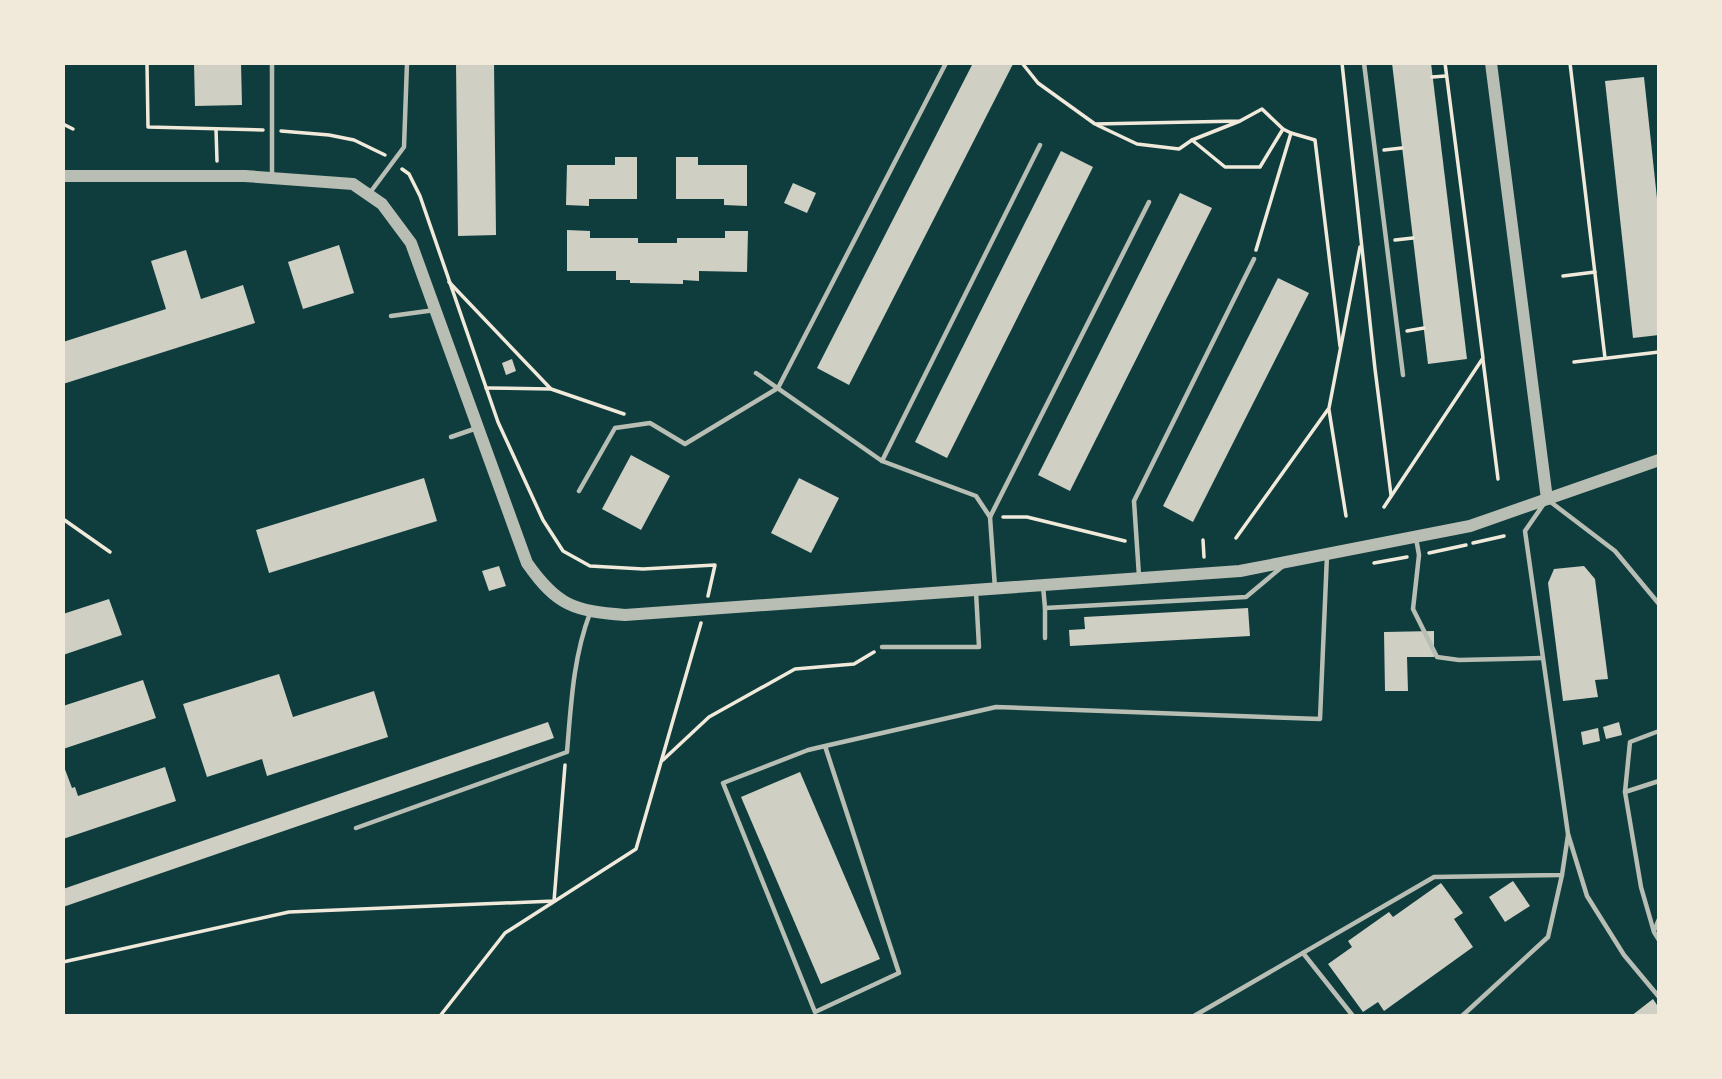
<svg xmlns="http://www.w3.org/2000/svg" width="1722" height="1079" font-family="'Noto Sans',sans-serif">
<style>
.building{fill:#cfcfc3}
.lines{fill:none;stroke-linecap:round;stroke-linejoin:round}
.path{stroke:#f1e9da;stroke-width:3.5}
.service{stroke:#b8beb3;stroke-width:4.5}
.tertiary{stroke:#b8beb3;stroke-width:12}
</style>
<rect width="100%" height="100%" fill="#0f3d3e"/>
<g class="building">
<polygon points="194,63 241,63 242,105 195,106"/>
<polygon points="456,63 494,63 496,235 458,236"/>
<polygon points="973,63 1013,64 849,385 817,368"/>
<polygon points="1392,63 1431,63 1467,359 1428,364"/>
<polygon points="1644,77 1659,217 1659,335 1633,338 1605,81"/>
<polygon points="1061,151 1093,167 947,458 915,442"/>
<polygon points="615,157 637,157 637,199 589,199 589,206 566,205 567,165 615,165"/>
<polygon points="676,157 698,157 698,165 747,165 747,206 724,205 724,199 676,199"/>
<polygon points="793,183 816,193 807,213 784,203"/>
<polygon points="1180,193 1212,208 1070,491 1038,475"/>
<polygon points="567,230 590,231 590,238 638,238 638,243 677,243 677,238 725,238 725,231 748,231 747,272 699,271 699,281 683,280 683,284 630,283 630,280 616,280 616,271 567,271"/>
<polygon points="339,245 354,293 303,309 288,262"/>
<polygon points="186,250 201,299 243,285 255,323 63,384 63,342 166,309 151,261"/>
<polygon points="1278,278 1309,293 1193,522 1163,506"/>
<polygon points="512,359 516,371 506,375 502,363"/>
<polygon points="631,455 670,476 641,530 602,509"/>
<polygon points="424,478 437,521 269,573 256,530"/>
<polygon points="799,478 839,498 811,553 771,533"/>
<polygon points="499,566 506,586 489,591 482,571"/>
<polygon points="1584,566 1595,579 1608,679 1595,680 1598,697 1563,701 1548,583 1554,569"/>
<polygon points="109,599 122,635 63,655 63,614"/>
<polygon points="1248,608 1250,636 1070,646 1069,630 1085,629 1084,617"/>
<polygon points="1434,631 1434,657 1407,657 1408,691 1385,691 1384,632"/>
<polygon points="279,674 293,717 374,691 388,737 267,776 262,759 207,777 183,704"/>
<polygon points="143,680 156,718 63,749 63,706"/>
<polygon points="548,722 554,738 63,907 63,889"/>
<polygon points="1619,722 1622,735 1606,739 1603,727"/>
<polygon points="1598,728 1600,741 1583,745 1581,732"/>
<polygon points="63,764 72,788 75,787 78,796 165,767 176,801 63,839"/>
<polygon points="800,772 880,959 821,984 741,797"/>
<polygon points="1513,881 1530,906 1505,922 1489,897"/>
<polygon points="1441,883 1463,913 1454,919 1473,947 1384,1011 1378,1002 1363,1012 1328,964 1352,947 1348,941 1389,912 1393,917"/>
<polygon points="1653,999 1659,1008 1659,1016 1631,1016"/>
</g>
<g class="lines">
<g class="path">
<polyline points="147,63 148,127 263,130"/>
<polyline points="1022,63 1038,83 1095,124 1240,121 1262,109 1283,129 1260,167 1225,167 1192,140 1240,121"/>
<polyline points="1342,63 1375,369 1391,495"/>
<polyline points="1570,63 1605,358"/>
<polyline points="1432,77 1446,76"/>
<polyline points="63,124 73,129"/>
<polyline points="1097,125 1137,144 1179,149 1192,140"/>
<polyline points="216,129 217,161"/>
<polyline points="281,131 329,135 354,140 385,155"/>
<polyline points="1291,133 1315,140 1340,346"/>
<polyline points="1384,150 1402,148"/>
<polyline points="402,169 409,174 420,196 498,422 543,520 563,551 590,566 643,569 715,565 708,596"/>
<polyline points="1395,240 1413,238"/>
<polyline points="1256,250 1291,133 1283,129"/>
<polyline points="1563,276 1595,272"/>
<polyline points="449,282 550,388"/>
<polyline points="1407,331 1424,328"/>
<polyline points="1483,360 1498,479"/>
<polyline points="1574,362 1659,352"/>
<polyline points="486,388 551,389 624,414"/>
<polyline points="1329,410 1346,516"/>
<polyline points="1384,507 1483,358 1445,63"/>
<polyline points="1003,517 1027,517 1125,541"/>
<polyline points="63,519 110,552"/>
<polyline points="1236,538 1329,408 1360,247"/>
<polyline points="1203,540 1204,557"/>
<polyline points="1473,543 1504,536"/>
<polyline points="1429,553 1466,545"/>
<polyline points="1374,563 1407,557"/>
<polyline points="663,760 709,717 795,669 854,664 874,652"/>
<polyline points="63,962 289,912 554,901 565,765"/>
<polyline points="440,1016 505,933 636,849 701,623"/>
</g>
<g class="service">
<polyline points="1364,63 1403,375"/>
<polyline points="272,177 272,63"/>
<polyline points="369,194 404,147 407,63"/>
<polyline points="391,316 435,310"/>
<polyline points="756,373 882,461 976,496 990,517"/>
<polyline points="451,437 477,428"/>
<polyline points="882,461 1040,145"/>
<polyline points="579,491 615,428 650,423 685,444 778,388 946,63"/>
<polyline points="1548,500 1615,551 1659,604"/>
<polyline points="1543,505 1525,531 1568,834 1587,896 1624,955 1659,997"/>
<polyline points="1416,538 1419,555 1413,609 1437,657 1459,660 1542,658"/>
<polyline points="1139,576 1134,501 1254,259"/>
<polyline points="1043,586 1045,608 1246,597 1283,566"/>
<polyline points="995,588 990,517 1149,202"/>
<polyline points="1045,608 1045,638"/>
<polyline points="882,647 979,647 976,592"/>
<polyline points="1659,731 1630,742 1625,792 1641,887 1654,932 1659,940"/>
<polyline points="825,746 899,973 815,1012 723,783 808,750 825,746 996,707 1320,719 1327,555"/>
<polyline points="1625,792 1659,781"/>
<path d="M356,828L567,752C571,705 573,658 590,613"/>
<polyline points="1654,931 1659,919"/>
<polyline points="1303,953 1353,1016"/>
<polyline points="1194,1016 1434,877 1562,875 1568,835"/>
<polyline points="1462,1016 1548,937 1562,875"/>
</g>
<g class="tertiary">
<polyline points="1491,63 1547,499"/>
<path d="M63,176H245L353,184L382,204L411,243L527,563C557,606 574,611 625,615L1240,571L1470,526L1659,460"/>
</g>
</g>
<rect width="1722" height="1079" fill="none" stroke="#f1e9da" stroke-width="130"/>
</svg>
